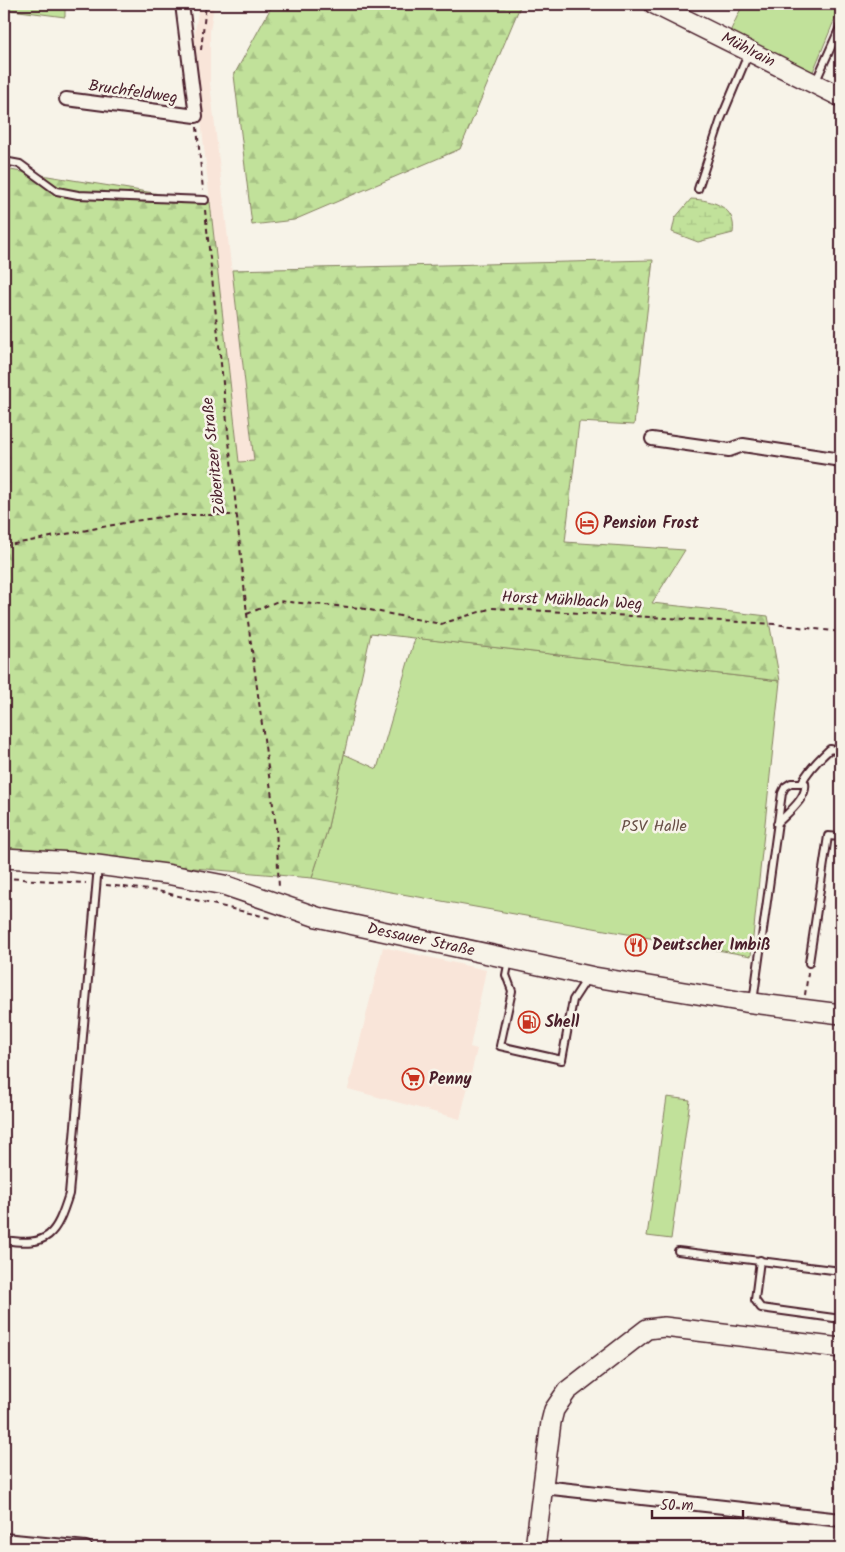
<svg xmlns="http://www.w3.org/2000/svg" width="845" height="1552" font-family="Kalam,sans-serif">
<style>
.built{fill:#f9e5d9}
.green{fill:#c1e19a;stroke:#868062}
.forest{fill:url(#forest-firs);stroke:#868062}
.wetland{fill:url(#wetland-marsh);stroke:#868062}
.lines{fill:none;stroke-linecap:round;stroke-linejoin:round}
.lane-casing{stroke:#4a1f2b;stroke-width:10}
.street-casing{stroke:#4a1f2b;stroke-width:16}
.secondary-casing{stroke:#4a1f2b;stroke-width:22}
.path{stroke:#4a1f2b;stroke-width:2;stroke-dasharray:5 4;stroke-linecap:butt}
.lane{stroke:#f7f3e8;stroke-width:6}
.street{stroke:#f7f3e8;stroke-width:12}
.secondary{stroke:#f7f3e8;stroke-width:19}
.labels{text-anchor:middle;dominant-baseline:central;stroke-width:5;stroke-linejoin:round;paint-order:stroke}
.street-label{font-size:16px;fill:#4a1f2b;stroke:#f7f3e8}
.poi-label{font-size:16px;font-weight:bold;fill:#4a1f2b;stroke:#f7f3e8;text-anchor:start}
.park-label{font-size:16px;fill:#685047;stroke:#f7f3e8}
</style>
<defs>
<pattern id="forest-firs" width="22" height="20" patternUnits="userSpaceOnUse" patternTransform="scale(1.25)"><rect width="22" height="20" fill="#c1e19a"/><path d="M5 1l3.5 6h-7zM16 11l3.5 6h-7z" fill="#a7c185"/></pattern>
<pattern id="wetland-marsh" width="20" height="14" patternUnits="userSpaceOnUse" patternTransform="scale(1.25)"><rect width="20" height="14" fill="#c1e19a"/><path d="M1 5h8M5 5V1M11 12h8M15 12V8" fill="none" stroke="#a7c185"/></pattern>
</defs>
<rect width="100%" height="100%" fill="#f7f3e8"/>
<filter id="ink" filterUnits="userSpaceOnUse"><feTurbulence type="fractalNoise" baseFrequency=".02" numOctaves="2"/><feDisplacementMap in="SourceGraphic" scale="10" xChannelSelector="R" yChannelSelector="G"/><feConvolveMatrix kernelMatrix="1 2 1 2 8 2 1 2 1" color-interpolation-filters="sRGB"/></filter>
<g filter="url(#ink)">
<g class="built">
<polygon points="199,4 214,4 210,31 210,83 266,569 256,619 193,47"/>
<polygon points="383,947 486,970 470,1047 477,1049 460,1119 348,1089"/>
</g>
<g class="green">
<polygon points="4,4 65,4 65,17 4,9"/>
<polygon points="743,4 841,4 812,74 729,34"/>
<polygon points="415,638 780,681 751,956 312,878 327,831 344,754 377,769"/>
<polygon points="667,1097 690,1100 671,1239 647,1236"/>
</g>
<g class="forest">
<polygon points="273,4 521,4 460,149 294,220 252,225 234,75"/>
<polygon points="4,169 210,202 239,462 254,461 232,270 653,260 634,425 579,422 565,542 685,550 652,603 768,616 780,681 371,633 327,831 312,878 4,852"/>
</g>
<path class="wetland" d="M691,199C713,200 737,207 733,233L698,242L672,232L675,218Z"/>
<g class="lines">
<g class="lane-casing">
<g id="lane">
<polyline points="815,83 841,25"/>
<polyline points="4,161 20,164 57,191 78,195 205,200"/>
<polyline points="698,189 721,119 749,52"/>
<path d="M802,782C809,769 819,759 830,749L841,751"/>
<polyline points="509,960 506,975 512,991 500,1046 562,1060 573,1000 588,977"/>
<polyline points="809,963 828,836 841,837"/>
<path d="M753,1002L782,793L785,787L791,783H805C808,798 786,814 777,824"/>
<path d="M4,1240C49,1247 56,1235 69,1194L98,866"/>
<polyline points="678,1251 841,1271"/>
<polyline points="760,1260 755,1300 761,1308 841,1319"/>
</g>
</g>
<g class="street-casing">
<g id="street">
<polyline points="66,99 196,116 182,4"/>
<polyline points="652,439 729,450 743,445 841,460"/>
<polyline points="543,1487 841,1520"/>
<polyline points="4,1540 86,1548"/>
</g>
</g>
<g class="secondary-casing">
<g id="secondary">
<polyline points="654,4 841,97"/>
<polyline points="4,858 74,862 166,874 224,885 317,917 594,977 745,1002 841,1014"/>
<polyline points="535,1548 551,1422 554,1410 567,1391 647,1329 664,1327 841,1348"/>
</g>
</g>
<g class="path">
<polyline points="201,50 206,4"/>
<polyline points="197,127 203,190"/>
<polyline points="205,210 247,614 276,827 279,888"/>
<polyline points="4,546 134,521 176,515 236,515"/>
<polyline points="247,614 278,601 360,608 441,624 492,608 774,624 841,632"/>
<polyline points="4,878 86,883"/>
<polyline points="106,885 158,891 270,918"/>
<polyline points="805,995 808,973"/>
</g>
<use href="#lane" class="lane"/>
<use href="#street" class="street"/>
<use href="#secondary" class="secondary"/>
</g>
</g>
<defs>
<g id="hotel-ring" transform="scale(1.125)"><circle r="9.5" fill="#f7f3e8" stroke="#c8321e" stroke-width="1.5"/><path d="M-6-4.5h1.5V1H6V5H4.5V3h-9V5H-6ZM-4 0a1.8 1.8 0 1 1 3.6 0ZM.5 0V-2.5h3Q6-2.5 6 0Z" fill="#c8321e"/></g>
<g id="restaurant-ring" transform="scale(1.125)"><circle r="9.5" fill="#f7f3e8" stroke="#c8321e" stroke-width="1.5"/><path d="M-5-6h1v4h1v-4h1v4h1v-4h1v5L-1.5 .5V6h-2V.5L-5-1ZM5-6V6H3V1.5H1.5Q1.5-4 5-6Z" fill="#c8321e"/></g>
<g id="fuel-ring" transform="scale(1.125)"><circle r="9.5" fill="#f7f3e8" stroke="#c8321e" stroke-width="1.5"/><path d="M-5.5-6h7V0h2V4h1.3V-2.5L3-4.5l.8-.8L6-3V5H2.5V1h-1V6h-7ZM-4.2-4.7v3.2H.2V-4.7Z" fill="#c8321e"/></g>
<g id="supermarket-ring" transform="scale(1.125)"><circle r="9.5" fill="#f7f3e8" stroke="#c8321e" stroke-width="1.5"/><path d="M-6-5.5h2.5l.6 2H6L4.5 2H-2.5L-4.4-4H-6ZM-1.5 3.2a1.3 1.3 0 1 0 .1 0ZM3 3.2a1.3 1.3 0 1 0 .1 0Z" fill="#c8321e"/></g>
</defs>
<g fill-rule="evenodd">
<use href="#hotel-ring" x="587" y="523"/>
<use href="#restaurant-ring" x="636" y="945"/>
<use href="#fuel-ring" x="529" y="1022"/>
<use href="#supermarket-ring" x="413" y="1079"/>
</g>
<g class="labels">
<g class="street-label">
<text transform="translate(748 50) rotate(27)">Mühlrain</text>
<text transform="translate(133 92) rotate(8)">Bruchfeldweg</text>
<text transform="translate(214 456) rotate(-96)">Zöberitzer Straße</text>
<text transform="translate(572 601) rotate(3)">Horst Mühlbach Weg</text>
<text transform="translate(421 940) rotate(12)">Dessauer Straße</text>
</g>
<g class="poi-label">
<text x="603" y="523">Pension Frost</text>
<text x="652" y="945">Deutscher Imbiß</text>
<text x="545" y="1022">Shell</text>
<text x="429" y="1079">Penny</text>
</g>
<g class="park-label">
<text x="654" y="826">PSV Halle</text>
</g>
</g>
<rect width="845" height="1552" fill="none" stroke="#f7f3e8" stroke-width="20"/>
<rect x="10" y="10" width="825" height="1532" fill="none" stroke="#4a1f2b" stroke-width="2" filter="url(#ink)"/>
<path d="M652 1510v8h91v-8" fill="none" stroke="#4a1f2b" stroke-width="2.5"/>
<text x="660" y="1510" font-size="15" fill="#4a1f2b" stroke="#f7f3e8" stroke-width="4" paint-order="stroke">50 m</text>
</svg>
